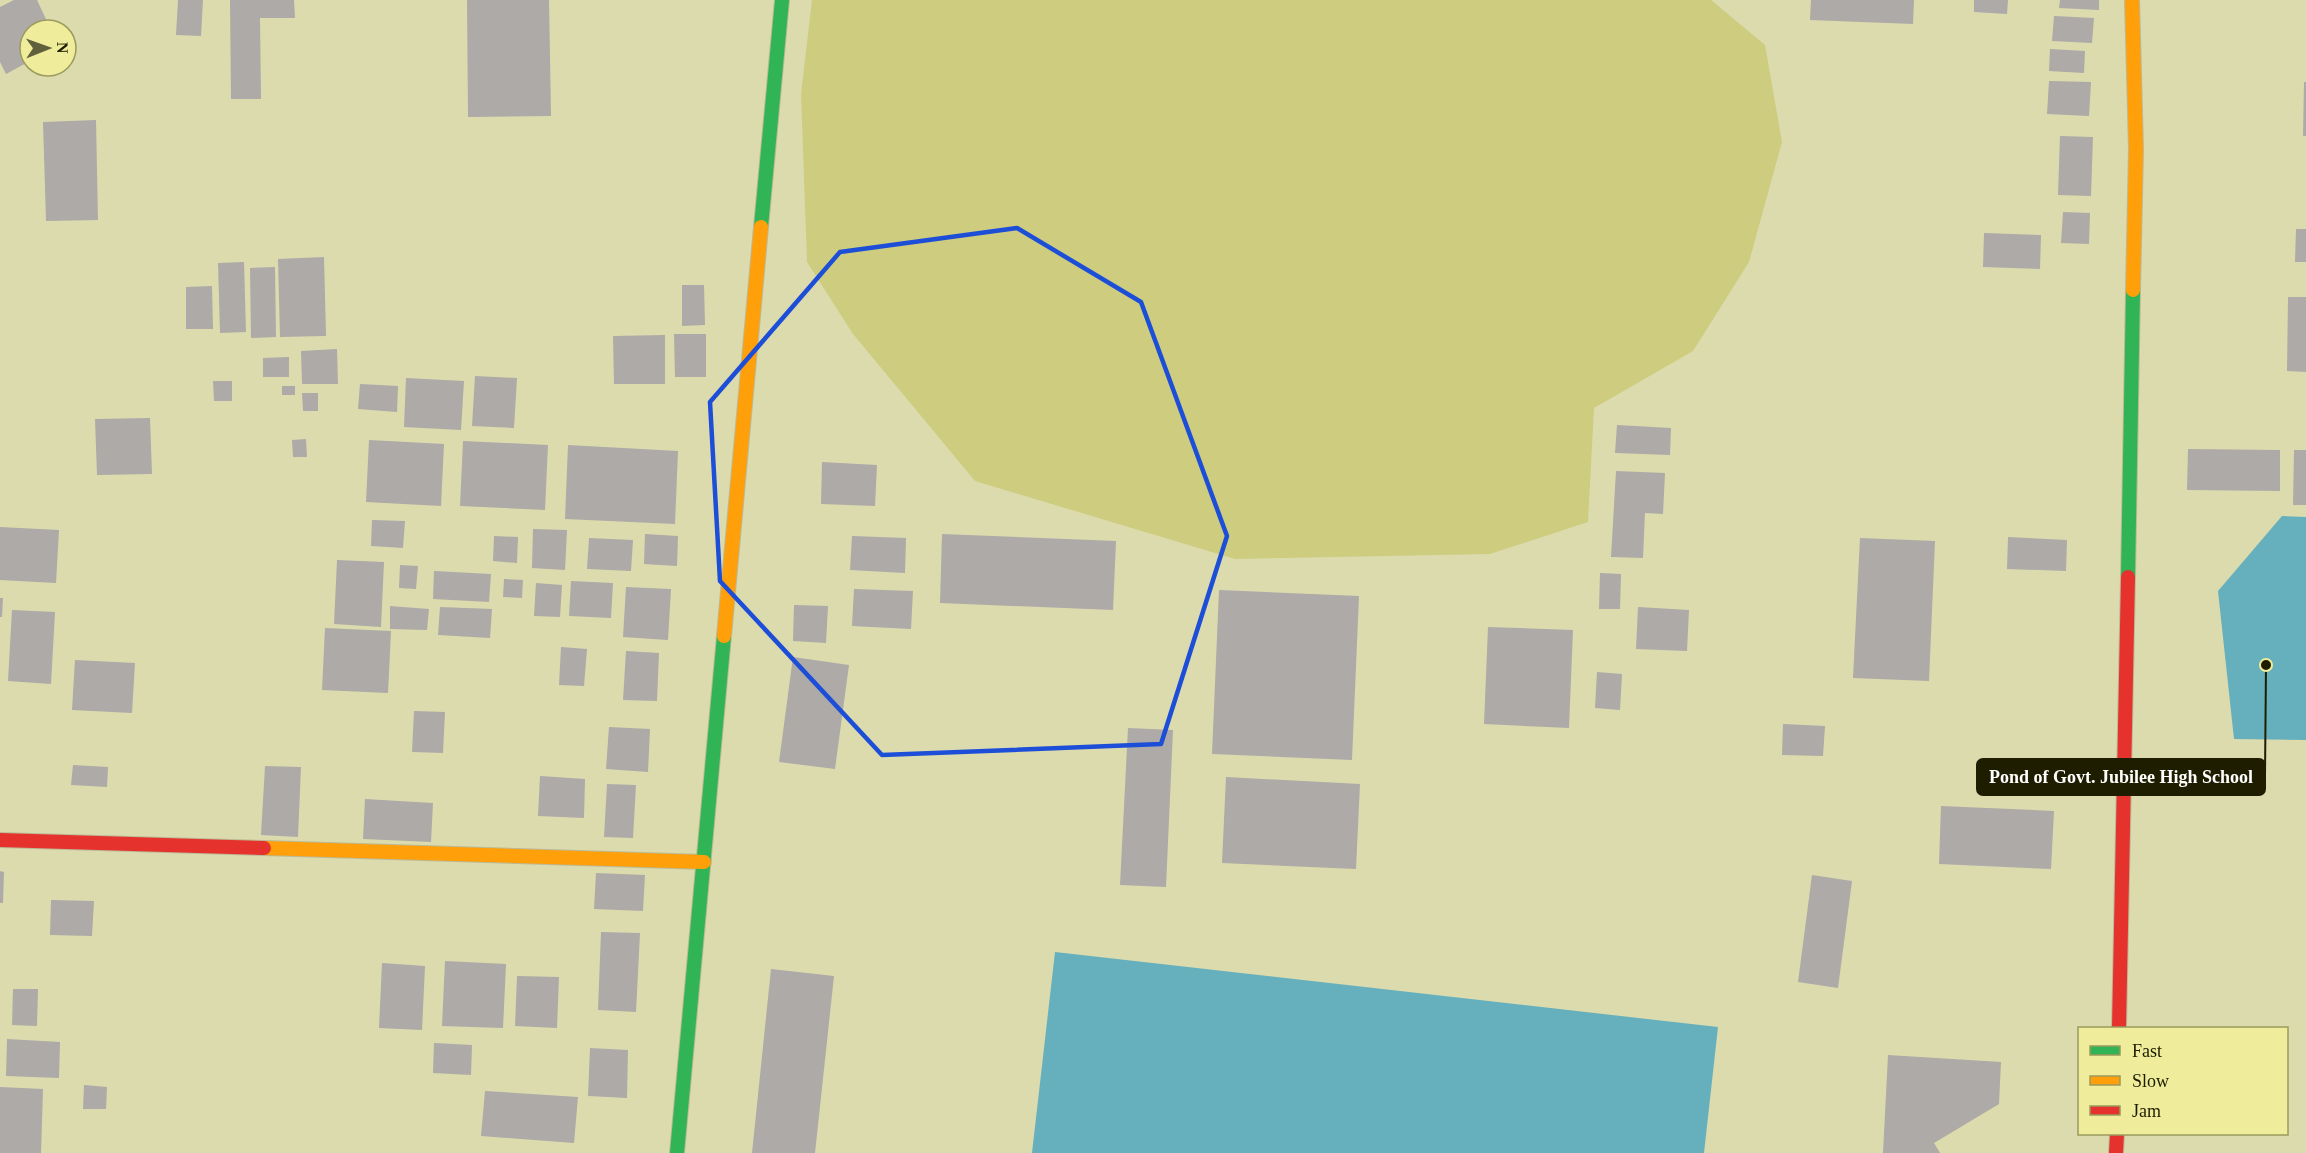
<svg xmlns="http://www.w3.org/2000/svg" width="2306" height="1153" font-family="'Times New Roman',serif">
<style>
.green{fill:#cecc7f}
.water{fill:#66b0bd}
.building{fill:#adaaa7}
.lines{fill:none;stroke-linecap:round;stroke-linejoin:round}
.fast-casing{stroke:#bbba96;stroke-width:16}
.slow-casing{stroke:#bbba96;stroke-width:16}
.jam-casing{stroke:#bbba96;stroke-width:16}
.fast{stroke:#30b455;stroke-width:14}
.slow{stroke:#ff9f0a;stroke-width:14}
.jam{stroke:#e5322d;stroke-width:14}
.marked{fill:none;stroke:#1d4ed8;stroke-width:4.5;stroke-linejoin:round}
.leader{fill:none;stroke:#1e1d00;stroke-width:2}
.callout-dot{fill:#1e1d00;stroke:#efed9b;stroke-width:2}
.callout{fill:#1e1d00;stroke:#1e1d00;stroke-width:2}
.callout-label{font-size:18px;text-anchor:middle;font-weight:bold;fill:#fff}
</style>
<rect width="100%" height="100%" fill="#dcdbae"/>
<polygon class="green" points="812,0 1711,0 1765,45 1782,142 1749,262 1693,351 1594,408 1588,522 1490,554 1235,559 975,481 853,334 807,262 801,94"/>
<g class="water">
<polygon points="2282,516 2306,517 2306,740 2234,739 2218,591"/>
<polygon points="1055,952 1718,1027 1704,1153 1032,1153"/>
</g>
<g class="building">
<polygon points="14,0 37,0 51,30 30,30 30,61 6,74 0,62 0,7"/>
<polygon points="178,0 203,0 201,36 176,35"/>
<polygon points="230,0 294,0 295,18 260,18 261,99 231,99"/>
<polygon points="467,0 549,0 551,116 468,117"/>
<polygon points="1811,0 1914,0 1913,24 1810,20"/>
<polygon points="1974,0 2008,0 2007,14 1974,12"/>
<polygon points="2060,0 2099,0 2099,10 2059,8"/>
<polygon points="2054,16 2094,18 2092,43 2052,41"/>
<polygon points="2050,49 2085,51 2084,73 2049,71"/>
<polygon points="2049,81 2091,82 2089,116 2047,114"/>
<polygon points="2304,82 2306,82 2306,136 2303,136"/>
<polygon points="96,120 98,220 46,221 43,122"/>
<polygon points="2060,136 2093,137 2091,196 2058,195"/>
<polygon points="2063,212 2090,213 2089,244 2061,243"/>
<polygon points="2296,229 2306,229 2306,262 2295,262"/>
<polygon points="1984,233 2041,235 2040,269 1983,267"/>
<polygon points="324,257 326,336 280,337 278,259"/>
<polygon points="244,262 246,332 220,333 218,263"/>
<polygon points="275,267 276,337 251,338 250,268"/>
<polygon points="682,285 704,285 705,325 682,326"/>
<polygon points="212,286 213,329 186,329 186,287"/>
<polygon points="2288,297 2306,297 2306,372 2287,371"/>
<polygon points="674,334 706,334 706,377 675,377"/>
<polygon points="665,335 665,384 614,384 613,336"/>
<polygon points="337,349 338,384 302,384 301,351"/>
<polygon points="289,357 289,377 263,377 263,358"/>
<polygon points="475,376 517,378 514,428 472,426"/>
<polygon points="406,378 464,381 461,430 404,427"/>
<polygon points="213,381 232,381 232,401 214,401"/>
<polygon points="360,384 398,386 397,412 358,409"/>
<rect x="282" y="386" width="13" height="9"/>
<polygon points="302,393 318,393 318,411 303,411"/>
<polygon points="150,418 152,474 97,475 95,419"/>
<polygon points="1617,425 1671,428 1670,455 1615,453"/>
<polygon points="306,439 307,457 293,457 292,440"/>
<polygon points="369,440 444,444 441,506 366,502"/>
<polygon points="463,441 548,445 545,510 460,506"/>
<polygon points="568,445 678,451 675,524 565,519"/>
<polygon points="2188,449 2280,450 2280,491 2187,490"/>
<polygon points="2294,450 2306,450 2306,505 2293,505"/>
<polygon points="822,462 877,465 875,506 821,504"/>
<polygon points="1616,471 1665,473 1663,514 1645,513 1643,558 1611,557"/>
<polygon points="372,520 405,521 403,548 371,546"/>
<polygon points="0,527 59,530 56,583 0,580"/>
<polygon points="533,529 567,530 565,570 532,568"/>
<polygon points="645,534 678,536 677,566 644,564"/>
<polygon points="942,534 1116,541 1113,610 940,603"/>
<polygon points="494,536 518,537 517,563 493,561"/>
<polygon points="852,536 906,538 905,573 850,570"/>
<polygon points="2008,537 2067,540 2066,571 2007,569"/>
<polygon points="589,538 633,540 631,571 587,569"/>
<polygon points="1860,538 1935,541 1929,681 1853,678"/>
<polygon points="337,560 384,562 381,627 334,624"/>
<polygon points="400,565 418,566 416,589 399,588"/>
<polygon points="434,571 491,574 489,602 433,599"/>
<polygon points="1600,573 1621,574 1620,609 1599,609"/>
<polygon points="504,579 523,580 522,598 503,597"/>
<polygon points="571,581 613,583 611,618 569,616"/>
<polygon points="536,583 562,585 560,617 534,616"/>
<polygon points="626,587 671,589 668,640 623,637"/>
<polygon points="854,589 913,591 911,629 852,626"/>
<polygon points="1219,590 1359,596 1352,760 1212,754"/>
<polygon points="0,598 3,598 2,617 0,617"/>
<polygon points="794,605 828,606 826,643 793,641"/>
<polygon points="390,606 429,609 427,630 390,629"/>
<polygon points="440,607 492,609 490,638 438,635"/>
<polygon points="1638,607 1689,610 1687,651 1636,649"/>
<polygon points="12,610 55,612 51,684 8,681"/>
<polygon points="1488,627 1573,630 1569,728 1484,724"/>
<polygon points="325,628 391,631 388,693 322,690"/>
<polygon points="561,647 587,649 584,686 559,685"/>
<polygon points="626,651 659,653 657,701 623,700"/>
<polygon points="793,657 849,665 835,769 779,762"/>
<polygon points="75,660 135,663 132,713 72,710"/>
<polygon points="1597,672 1622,674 1620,710 1595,708"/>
<polygon points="414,711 445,712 443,753 412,752"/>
<polygon points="1783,724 1825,726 1823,756 1782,755"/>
<polygon points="609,727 650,729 648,772 606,769"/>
<polygon points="1128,728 1173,730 1166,887 1120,885"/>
<polygon points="73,765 108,767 107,787 71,785"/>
<polygon points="265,766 301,767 298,837 261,835"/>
<polygon points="540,776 585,779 584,818 538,816"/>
<polygon points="1226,777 1360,784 1356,869 1222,863"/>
<polygon points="607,784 636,785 633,838 604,837"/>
<polygon points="365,799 433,803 431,842 363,839"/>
<polygon points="1941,806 2054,811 2051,869 1939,864"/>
<polygon points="0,871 4,872 3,903 0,903"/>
<polygon points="596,873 645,875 643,911 594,909"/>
<polygon points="1812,875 1852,881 1838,988 1798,982"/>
<polygon points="51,900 94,901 92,936 50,935"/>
<polygon points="601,932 640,933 636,1012 598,1010"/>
<polygon points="445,961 506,964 503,1028 442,1026"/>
<polygon points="382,963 425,966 422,1030 379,1028"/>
<polygon points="771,969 834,976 815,1153 752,1153"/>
<polygon points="517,976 559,977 557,1028 515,1026"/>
<polygon points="13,989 38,989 37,1026 12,1025"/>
<polygon points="7,1039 60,1042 59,1078 6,1076"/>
<polygon points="434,1043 472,1045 471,1075 433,1073"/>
<polygon points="590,1048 628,1050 627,1098 588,1096"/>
<polygon points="1888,1055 2001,1062 1999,1104 1934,1143 1940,1153 1883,1153"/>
<polygon points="84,1085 107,1087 106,1109 83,1109"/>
<polygon points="0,1087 43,1089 41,1153 0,1153"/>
<polygon points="485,1091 578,1097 574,1143 481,1136"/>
</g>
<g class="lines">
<g class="fast-casing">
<g id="fast">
<polyline points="761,227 782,0"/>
<polyline points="2128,577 2133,290"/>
<polyline points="677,1153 724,636"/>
</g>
</g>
<g class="slow-casing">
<g id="slow">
<polyline points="2132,0 2136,149 2133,290"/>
<polyline points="724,636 761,227"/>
<polyline points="264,848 704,862"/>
</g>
</g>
<g class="jam-casing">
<g id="jam">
<polyline points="0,840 264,848"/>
<polyline points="2119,1028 2128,577"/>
<polyline points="2116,1153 2117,1134"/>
</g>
</g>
<use href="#fast" class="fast"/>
<use href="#slow" class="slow"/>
<use href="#jam" class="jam"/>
</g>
<path class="marked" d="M1017,228L1141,302L1227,536L1161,744L882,755L720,581L710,402L840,252Z"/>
<path class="leader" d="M2266 665L2265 777"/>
<circle class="callout-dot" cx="2266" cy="665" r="6"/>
<rect class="callout" x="1977" y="759" width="288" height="36" rx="6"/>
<g class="callout-label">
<text x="2121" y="783">Pond of Govt. Jubilee High School</text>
</g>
<rect x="2078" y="1027" width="210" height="108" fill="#efed9b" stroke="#9b9a5d" stroke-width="1.5"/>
<rect x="2090" y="1046" width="30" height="9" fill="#30b455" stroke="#9b9a5d" stroke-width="1.5"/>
<text x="2132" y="1057" font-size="18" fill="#1e1d00">Fast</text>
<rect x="2090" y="1076" width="30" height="9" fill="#ff9f0a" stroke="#9b9a5d" stroke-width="1.5"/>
<text x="2132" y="1087" font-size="18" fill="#1e1d00">Slow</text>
<rect x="2090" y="1106" width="30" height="9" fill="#e5322d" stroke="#9b9a5d" stroke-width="1.5"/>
<text x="2132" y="1117" font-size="18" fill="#1e1d00">Jam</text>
<g transform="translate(48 48) rotate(89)"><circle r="28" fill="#efed9b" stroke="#9b9a5d" stroke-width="1.5"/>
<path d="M0-4.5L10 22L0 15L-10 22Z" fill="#60603d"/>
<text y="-9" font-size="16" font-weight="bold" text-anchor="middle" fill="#1e1d00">N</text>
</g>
</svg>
